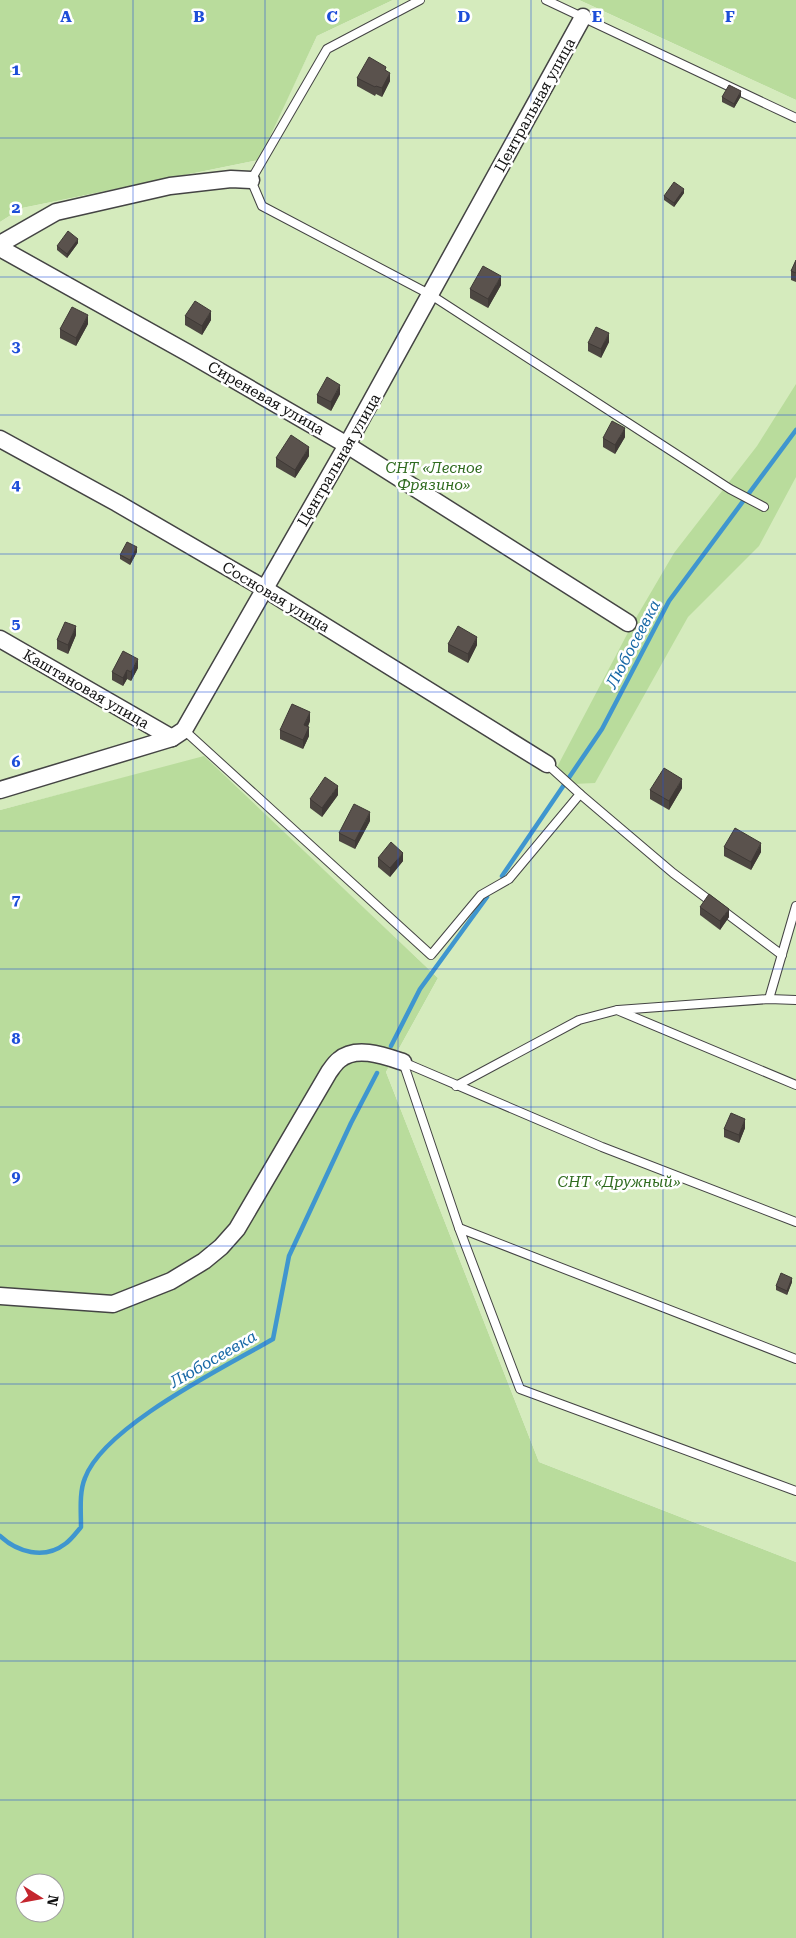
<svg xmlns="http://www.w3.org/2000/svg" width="796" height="1938" font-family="'Roboto Serif',serif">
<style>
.green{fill:#d5ebbd}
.forest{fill:#b9dc9c;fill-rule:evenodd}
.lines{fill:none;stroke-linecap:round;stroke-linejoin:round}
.stream{stroke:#3f96cf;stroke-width:4.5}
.service-casing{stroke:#444;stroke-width:10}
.minor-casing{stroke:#444;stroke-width:19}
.service{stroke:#fff;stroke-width:8}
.minor{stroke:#fff;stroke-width:16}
.wall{fill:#4d4742}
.shaded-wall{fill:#3f3936}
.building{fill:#5a524d;stroke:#3f3936}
.grid{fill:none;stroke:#1d4ed8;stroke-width:1;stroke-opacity:0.55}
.labels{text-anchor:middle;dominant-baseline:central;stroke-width:5;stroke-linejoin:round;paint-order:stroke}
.street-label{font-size:15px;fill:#111;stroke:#fff}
.park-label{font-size:15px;font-style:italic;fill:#2f6b1f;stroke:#fff}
.water-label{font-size:16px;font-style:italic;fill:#1768a6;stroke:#fff}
.grid-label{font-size:16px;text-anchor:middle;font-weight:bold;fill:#1d4ed8;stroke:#fff;stroke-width:5;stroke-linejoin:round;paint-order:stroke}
</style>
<rect width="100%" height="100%" fill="#fffdf5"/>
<polygon class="green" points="393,0 579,0 796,100 796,1562 539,1462 386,1072 438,978 204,757 0,810 0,222 22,208 258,160 317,36"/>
<g class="forest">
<polygon points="0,0 393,0 317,36 259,160 22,208 0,222"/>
<polygon points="579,0 796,0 796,100 590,5"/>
<polygon points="796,384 796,477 759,546 688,617 595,783 573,784 556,769 633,623 674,553 757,446"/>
<path d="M204,756L438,978L386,1072L539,1462L796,1562V1938H0V810ZM25,1883H55V1913H25Z"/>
</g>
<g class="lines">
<g class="stream">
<polyline points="502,876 602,729 669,601 796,430"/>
<polyline points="391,1046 420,989 487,897"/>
<path d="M0,1536C17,1552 44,1560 65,1544C71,1540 76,1533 81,1527C81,1512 79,1492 85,1478C104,1426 225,1367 273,1339L289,1256L351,1123L377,1073"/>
</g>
<g class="service-casing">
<g id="service">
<polyline points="420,0 327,49 251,180 262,206 431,295 730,489 764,507"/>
<polyline points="546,0 796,118"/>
<polyline points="184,730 431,955 481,895 509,879 580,794 673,873 782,955"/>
<polyline points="547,764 580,794"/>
<polyline points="769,999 796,906"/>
<polyline points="618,1010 769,999 796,1000"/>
<polyline points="403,1062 602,1147 796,1222"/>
<polyline points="403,1062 459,1228"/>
<polyline points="456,1086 579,1020 617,1010 796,1085"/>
<polyline points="796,1359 459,1228 520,1389 796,1491"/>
</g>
</g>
<g class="minor-casing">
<g id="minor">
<polyline points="0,244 56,212 170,186 231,179 251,180"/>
<polyline points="0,248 188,353 347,445 628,623"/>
<polyline points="0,439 117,503 265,589 547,764"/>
<polyline points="0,639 172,738"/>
<polyline points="0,790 172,738 184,730 347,445 583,17"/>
<path d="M0,1296L113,1304L171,1281L204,1261L221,1247L237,1229L329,1072C332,1068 335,1063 339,1060C356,1045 385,1056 403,1062"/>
</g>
</g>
<use href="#service" class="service"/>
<use href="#minor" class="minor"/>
</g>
<g class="wall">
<polygon points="386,70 390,81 382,97 376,94 375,96 357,86 357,78"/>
<polygon points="741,96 734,108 722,102 722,97"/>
<polygon points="684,193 674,207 664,200 664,196"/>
<polygon points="78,243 67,258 57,250 57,246"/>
<polygon points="796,260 796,282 791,280 791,271"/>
<polygon points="501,285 488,308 470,298 470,289"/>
<polygon points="185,316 211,320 202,335 185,325"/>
<polygon points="88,324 76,346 60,338 60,329"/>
<polygon points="609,342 601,358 588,351 588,343"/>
<polygon points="340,394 331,411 317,403 317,395"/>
<polygon points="625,437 615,454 603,447 603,438"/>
<polygon points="309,456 295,478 276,467 276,458"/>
<polygon points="137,552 130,565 120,559 120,555"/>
<polygon points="76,635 68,654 57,649 57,640"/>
<polygon points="448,644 477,645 468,663 448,652"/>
<polygon points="138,668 131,681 127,679 123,686 112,680 112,672"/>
<polygon points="310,721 308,727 309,736 303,749 280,739 280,730"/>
<polygon points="682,788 669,810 650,799 650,790"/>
<polygon points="338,795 322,817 310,808 310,799"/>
<polygon points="370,821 355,849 339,841 339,833"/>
<polygon points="724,847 761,852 751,870 724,856"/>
<polygon points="378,858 403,861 390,877 378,867"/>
<polygon points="700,907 729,917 720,930 700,915"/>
<polygon points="745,1128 739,1143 724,1137 724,1129"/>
<polygon points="792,1282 787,1295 776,1290 776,1286"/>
</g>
<g class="shaded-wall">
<polygon points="390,73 390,81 382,97 382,88"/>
<polygon points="741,91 741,96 734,108 734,104"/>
<polygon points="684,189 684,193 674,207 674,203"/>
<polygon points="78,239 78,243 67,258 67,254"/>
<polygon points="501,276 501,285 488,308 488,299"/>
<polygon points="211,311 211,320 202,335 202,326"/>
<polygon points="88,315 88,324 76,346 76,338"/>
<polygon points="609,333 609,342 601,358 601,349"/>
<polygon points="340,385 340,394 331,411 331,402"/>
<polygon points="625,428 625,437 615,454 615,445"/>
<polygon points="309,447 309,456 295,478 295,470"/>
<polygon points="137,547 137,552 130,565 130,560"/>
<polygon points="76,626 76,635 68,654 68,645"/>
<polygon points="477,637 477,645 468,663 468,654"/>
<polygon points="138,659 138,668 131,681 131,672"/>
<polygon points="127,670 127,679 123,686 123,678"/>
<polygon points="310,712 310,721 304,734 304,725"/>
<polygon points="309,727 309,736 303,749 303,740"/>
<polygon points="682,779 682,788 669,810 669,801"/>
<polygon points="338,786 338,795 322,817 322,808"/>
<polygon points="370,812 370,821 355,849 355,841"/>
<polygon points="761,843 761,852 751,870 751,862"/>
<polygon points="403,853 403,861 390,877 390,868"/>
<polygon points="729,909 729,917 720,930 720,921"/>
<polygon points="745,1119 745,1128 739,1143 739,1135"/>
<polygon points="792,1278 792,1282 787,1295 787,1291"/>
</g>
<g class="building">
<polygon points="369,57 386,67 385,70 390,73 382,88 376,86 375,87 357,78"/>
<polygon points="729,85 741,91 734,104 722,97"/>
<polygon points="674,182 684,189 674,203 664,196"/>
<polygon points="68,231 78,239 67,254 57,246"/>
<polygon points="796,260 796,273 791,271"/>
<polygon points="483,266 501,276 488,299 470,289"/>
<polygon points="195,301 211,311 202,326 185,316"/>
<polygon points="72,307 88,315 76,338 60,329"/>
<polygon points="596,327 609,333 601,349 588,343"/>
<polygon points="327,377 340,385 331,402 317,395"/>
<polygon points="612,421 625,428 615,445 603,438"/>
<polygon points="291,435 309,447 295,470 276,458"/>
<polygon points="127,542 137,547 130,560 120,555"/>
<polygon points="65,622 76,626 68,645 57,640"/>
<polygon points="458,626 477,637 468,654 448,644"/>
<polygon points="123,651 138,659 131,672 127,670 123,678 112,672"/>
<polygon points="292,704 310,712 304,725 309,727 303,740 280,730"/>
<polygon points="664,768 682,779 669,801 650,790"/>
<polygon points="325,777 338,786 322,808 310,799"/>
<polygon points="354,804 370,812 355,841 339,833"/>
<polygon points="735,828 761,843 751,862 724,847"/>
<polygon points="391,842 403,853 390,868 378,858"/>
<polygon points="709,894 729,909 720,921 700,907"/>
<polygon points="731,1113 745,1119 739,1135 724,1129"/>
<polygon points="781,1273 792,1278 787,1291 776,1286"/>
</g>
<path class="grid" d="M133,0V1938M265,0V1938M398,0V1938M531,0V1938M663,0V1938M0,138H796M0,277H796M0,415H796M0,554H796M0,692H796M0,831H796M0,969H796M0,1107H796M0,1246H796M0,1384H796M0,1523H796M0,1661H796M0,1800H796"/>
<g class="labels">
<g class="street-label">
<text transform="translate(535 105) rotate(-61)">Центральная улица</text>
<text transform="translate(266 398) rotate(30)">Сиреневая улица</text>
<text transform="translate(339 460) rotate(-60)">Центральная улица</text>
<text transform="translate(276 597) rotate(31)">Сосновая улица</text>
<text transform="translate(86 689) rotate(30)">Каштановая улица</text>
</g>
<g class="park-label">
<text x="434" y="468">СНТ «Лесное<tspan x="434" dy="17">Фрязино»</tspan></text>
<text x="619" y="1182">СНТ «Дружный»</text>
</g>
<g class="water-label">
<text transform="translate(633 644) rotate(-62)">Любосеевка</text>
<text transform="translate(213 1359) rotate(-30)">Любосеевка</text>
</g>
</g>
<g class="grid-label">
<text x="66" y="22">A</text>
<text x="199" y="22">B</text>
<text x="332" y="22">C</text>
<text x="464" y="22">D</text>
<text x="597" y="22">E</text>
<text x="730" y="22">F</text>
<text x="16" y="75">1</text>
<text x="16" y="213">2</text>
<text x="16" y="352">3</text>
<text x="16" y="490">4</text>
<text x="16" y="629">5</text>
<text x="16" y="767">6</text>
<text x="16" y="905">7</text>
<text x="16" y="1044">8</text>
<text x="16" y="1182">9</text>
</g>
<g transform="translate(40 1898) rotate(101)"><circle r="24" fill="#ffffff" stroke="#a0a0a0"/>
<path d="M0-4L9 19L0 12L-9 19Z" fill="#c4262e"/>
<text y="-8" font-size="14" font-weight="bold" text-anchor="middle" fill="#111111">N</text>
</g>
</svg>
